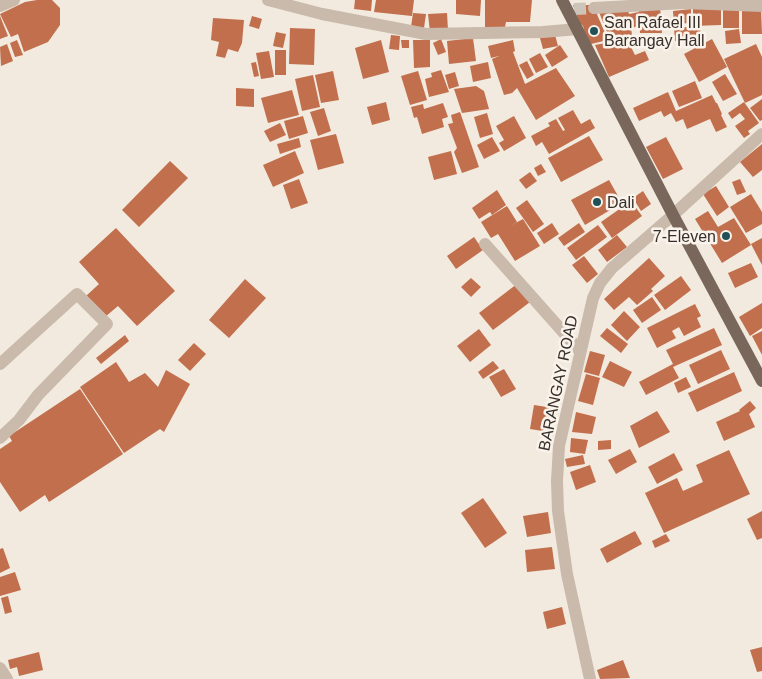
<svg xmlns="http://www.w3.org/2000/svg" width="762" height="679" font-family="Helvetica,sans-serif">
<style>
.building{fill:#c16f4d}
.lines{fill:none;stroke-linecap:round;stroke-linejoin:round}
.minor-tunnel{stroke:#cdc5ba;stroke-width:12;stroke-dasharray:12 6;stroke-linecap:butt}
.minor{stroke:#c9baab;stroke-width:12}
.major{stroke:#79675b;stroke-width:12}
.poi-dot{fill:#215157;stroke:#f9f3eb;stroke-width:2}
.labels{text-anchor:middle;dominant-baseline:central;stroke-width:5;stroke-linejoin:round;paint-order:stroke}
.poi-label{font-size:16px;fill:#372f2a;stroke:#f9f3eb;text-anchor:start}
.street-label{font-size:16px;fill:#372f2a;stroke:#f9f3eb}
</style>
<rect width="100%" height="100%" fill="#f2eade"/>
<g class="building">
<polygon points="37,0 52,0 60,8 60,25 48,42 24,52 18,34 11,37 0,14 25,2"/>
<polygon points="355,0 372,0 371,11 354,9"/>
<polygon points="376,0 414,0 412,16 374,12"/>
<polygon points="456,0 481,0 480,16 456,14"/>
<polygon points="485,0 532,0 530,22 506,22 505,27 485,27"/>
<polygon points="573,5 593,5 608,40 591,44 580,25"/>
<polygon points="660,6 662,33 640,33 639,19 639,26 631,28 632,35 609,37 599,12 628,10 629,14 639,12 639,7"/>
<polygon points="761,8 762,34 742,34 742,9"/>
<polygon points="691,9 691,23 674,24 673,11"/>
<polygon points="693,9 721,9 721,25 693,26"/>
<rect x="723" y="9" width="16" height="19"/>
<polygon points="413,13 426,14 424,28 411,27"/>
<polygon points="447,13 448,30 430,32 428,14"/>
<polygon points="0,16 8,36 0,39"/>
<polygon points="252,16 262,19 259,29 249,26"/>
<polygon points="213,18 244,20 242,43 238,52 228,49 225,58 216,56 219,42 211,40"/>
<polygon points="700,26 701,39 675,41 674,28"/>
<polygon points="290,28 315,29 314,65 289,64"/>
<polygon points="739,29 741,43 726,44 725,31"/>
<polygon points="276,32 286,34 283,48 273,46"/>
<polygon points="391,35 400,36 399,50 389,49"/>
<polygon points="555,35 558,46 543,49 540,38"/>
<polygon points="473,38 476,61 449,64 447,41"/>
<polygon points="441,39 446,52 438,55 433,43"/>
<polygon points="627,39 635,55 645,51 649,60 609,77 595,45"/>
<polygon points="712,39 727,67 699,82 684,54"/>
<polygon points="17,40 23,55 15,57 10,43"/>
<polygon points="381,40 389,72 363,79 355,48"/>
<polygon points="401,40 409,40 409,48 402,48"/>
<polygon points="413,40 430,40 430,67 414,68"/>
<polygon points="513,40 515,51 513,52 525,84 556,68 575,96 536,120 517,88 512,93 504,95 492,59 499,56 491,58 488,46"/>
<polygon points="7,44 13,61 1,66 0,47"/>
<polygon points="756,44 762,57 762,95 745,103 724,59"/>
<polygon points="560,45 568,57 552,67 545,55"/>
<rect x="275" y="50" width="11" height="25"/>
<polygon points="269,51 274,77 261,79 256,53"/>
<polygon points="540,53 548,67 536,73 529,59"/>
<polygon points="527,61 534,75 527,79 519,65"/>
<polygon points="256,62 259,76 254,77 251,63"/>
<polygon points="488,62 491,78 473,82 470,66"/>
<polygon points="441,70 449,92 429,97 425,79 432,77 431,73"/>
<polygon points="333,71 339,100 321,103 315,75"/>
<polygon points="418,71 427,100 410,105 401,76"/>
<polygon points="455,72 459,86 449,89 445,75"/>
<polygon points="725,74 737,94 723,101 712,82"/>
<polygon points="313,75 320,107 302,111 295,79"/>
<polygon points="695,81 702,98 679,107 672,91"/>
<polygon points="476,86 484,91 489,109 462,113 454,89"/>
<polygon points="236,88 254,89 254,107 236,106"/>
<polygon points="292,90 299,115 268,123 261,98"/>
<polygon points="668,92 676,111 712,95 716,103 717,103 722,114 721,115 727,127 716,132 710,119 687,129 683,119 676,122 671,113 664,117 661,111 639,121 633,108"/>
<polygon points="762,99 762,120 760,121 750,108"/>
<polygon points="386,102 390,120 372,125 367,107"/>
<polygon points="744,102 759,123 748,131 750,134 744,138 735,126 745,119 740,113 732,119 728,113"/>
<polygon points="443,103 448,117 442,119 444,127 422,134 417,117 414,118 411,107 423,104 424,109"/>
<polygon points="324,108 331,131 318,136 310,112"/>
<polygon points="573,110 581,124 590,119 595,128 549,154 542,142 536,146 531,136 550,126 548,123 556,119 563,131 565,130 558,118"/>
<polygon points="460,112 479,167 462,173 454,152 457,148 448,124 453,123 451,115"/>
<polygon points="487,113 493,134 480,138 474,117"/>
<polygon points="303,116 308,133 289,139 284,121"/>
<polygon points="514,116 526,138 504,151 499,143 504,140 496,126"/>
<polygon points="280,123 286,135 270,142 264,131"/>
<polygon points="336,134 344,163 318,170 310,140"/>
<polygon points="589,136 603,160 561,182 548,158"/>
<polygon points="492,137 500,151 484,159 477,145"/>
<polygon points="666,137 683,169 663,179 646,147"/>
<polygon points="299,138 301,147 280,154 277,144"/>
<polygon points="762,144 762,170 753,177 740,162"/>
<polygon points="295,151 304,173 273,187 263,165"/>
<polygon points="451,151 457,174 434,180 428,157"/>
<polygon points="170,161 188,178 139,227 122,210"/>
<polygon points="541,164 546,172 538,176 534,168"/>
<polygon points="530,172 537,181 526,189 519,180"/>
<polygon points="299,179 308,203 291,209 283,185"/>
<polygon points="740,179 746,192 737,195 732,182"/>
<polygon points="609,180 622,203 585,225 571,200"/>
<polygon points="716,186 729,207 717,216 703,194"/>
<polygon points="497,190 506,205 492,215 490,212 479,219 472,208"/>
<polygon points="643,191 651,204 641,211 633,198"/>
<polygon points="751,194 762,212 762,224 746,233 730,207"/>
<polygon points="527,200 544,224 533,232 516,208"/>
<polygon points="631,201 642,216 612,238 601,222"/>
<polygon points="507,206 517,222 510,226 523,219 540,246 515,261 498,234 491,238 481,222"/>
<polygon points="708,211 718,227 734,218 751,245 722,263 695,219"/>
<polygon points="552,223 559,234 544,244 537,233"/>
<polygon points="579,223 585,232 564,246 558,238"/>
<polygon points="598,225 607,237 576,260 567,248"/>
<polygon points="116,228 175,291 137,326 118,306 105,317 86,296 99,284 79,262"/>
<polygon points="617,235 627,247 607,262 598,250"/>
<polygon points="474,237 483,250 456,269 447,256"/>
<polygon points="762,238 762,265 751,244"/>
<polygon points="584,256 598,274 587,283 572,265"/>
<polygon points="649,258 665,276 651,289 653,291 637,305 629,297 614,310 604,299"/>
<polygon points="751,263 758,277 735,288 728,273"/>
<polygon points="681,276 691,290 665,310 654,295"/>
<polygon points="471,278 481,287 471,297 461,287"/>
<polygon points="245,279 266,298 229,338 209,320"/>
<polygon points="517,284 530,302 493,330 479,313"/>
<polygon points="652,297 661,310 642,323 633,310"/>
<polygon points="762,303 762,328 750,336 739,317"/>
<polygon points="695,304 701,316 697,318 701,327 684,336 679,327 672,331 676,338 657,348 647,328"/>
<polygon points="624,311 640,327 627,341 611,325"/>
<polygon points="607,328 628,344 621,353 600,336"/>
<polygon points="714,328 722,345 673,367 679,378 646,395 639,382 673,364 666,350"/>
<polygon points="479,329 491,345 470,362 457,346"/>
<polygon points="762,331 762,355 752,336"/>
<polygon points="125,335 129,341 101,364 96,358"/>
<polygon points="194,343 206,354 190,371 178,360"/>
<polygon points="721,350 730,369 698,384 689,365"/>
<polygon points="590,351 605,355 599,376 584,372"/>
<polygon points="493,361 499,368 483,379 478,372"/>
<polygon points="610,361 632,372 624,387 602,377"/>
<polygon points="116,362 129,382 145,373 158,387 166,370 190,384 164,432 160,429 124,453 80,387"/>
<polygon points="504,369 516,389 501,397 489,377"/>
<polygon points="734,372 742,391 697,412 688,393"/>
<polygon points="586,374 600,378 593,405 578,401"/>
<polygon points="686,377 691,387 678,393 674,383"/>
<polygon points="80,389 123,454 49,502 45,495 20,512 0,482 0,449 12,441 9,436"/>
<polygon points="750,401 756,408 749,414 755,427 724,441 716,422 740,411 739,410"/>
<polygon points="534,405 553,408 549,432 530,429"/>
<polygon points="657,411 670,432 639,448 630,426"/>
<polygon points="576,412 596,417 592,434 572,432"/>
<polygon points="571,438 588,440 585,454 570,452"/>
<polygon points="611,440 611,449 598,450 598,441"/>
<polygon points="630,449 637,462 616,474 608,460"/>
<polygon points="729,450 750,494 664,533 645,493 677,478 683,491 703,482 696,465"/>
<polygon points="674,453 683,470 657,484 648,467"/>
<polygon points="583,455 585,464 567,467 565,459"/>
<polygon points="590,465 596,482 576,490 570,472"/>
<polygon points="483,498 507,533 485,548 461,513"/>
<polygon points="762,511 762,538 757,540 747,519"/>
<polygon points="548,512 551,533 527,537 523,516"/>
<polygon points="635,531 642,544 607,563 600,549"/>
<polygon points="666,534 670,541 655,548 652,541"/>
<polygon points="552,547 555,569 527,572 525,550"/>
<polygon points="3,548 10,568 0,573 0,549"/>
<polygon points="15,572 21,590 0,596 0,577"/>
<polygon points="8,596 12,612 5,614 1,598"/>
<polygon points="562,607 566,624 547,629 543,612"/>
<polygon points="762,647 762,671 757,672 750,650"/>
<polygon points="39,652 43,670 19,676 17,667 10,669 8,660"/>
<polygon points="623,660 630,678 600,679 597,670"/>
</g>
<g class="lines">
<polyline class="minor-tunnel" points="574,9 594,8"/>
<g class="minor">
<polyline points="268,0 322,14 426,34 543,32 578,29"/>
<polyline points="0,6 14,0"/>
<polyline points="594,8 684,3 762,6"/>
<polyline points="485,244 580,351"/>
<polyline points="0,364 77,294 107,324 38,395 19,420 0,438"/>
<polyline points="0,668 7,679"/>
<polyline points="590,679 567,574 558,511 557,481 559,446 593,298 600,283 612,268 673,215 762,134"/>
</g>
<polyline class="major" points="562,0 673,215 762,381"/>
</g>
<g class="poi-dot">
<circle cx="594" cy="31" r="5"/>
<circle cx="597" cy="202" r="5"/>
<circle cx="726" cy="236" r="5"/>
</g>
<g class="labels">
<g class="poi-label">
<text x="604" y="22">San Rafael III<tspan x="604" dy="18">Barangay Hall</tspan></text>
<text x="607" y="202">Dali</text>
<text x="716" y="236" text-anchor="end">7-Eleven</text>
</g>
<g class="street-label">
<text transform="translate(558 383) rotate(-78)">BARANGAY ROAD</text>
</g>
</g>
</svg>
